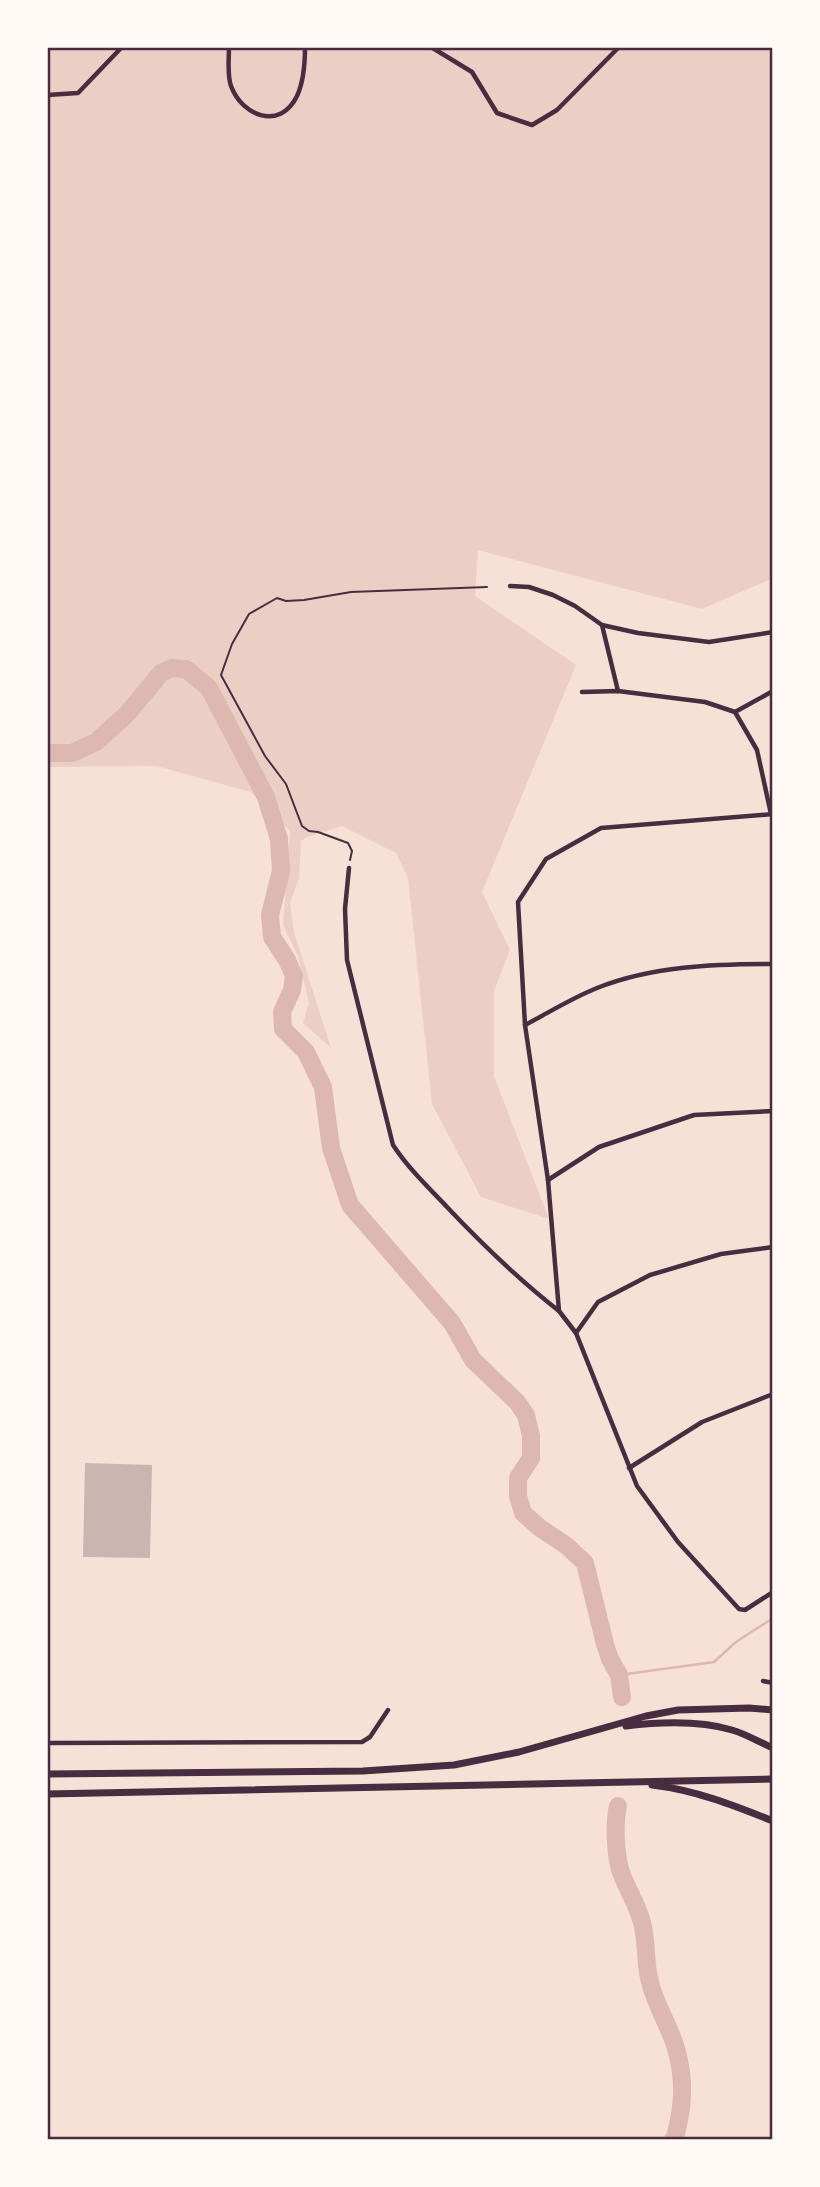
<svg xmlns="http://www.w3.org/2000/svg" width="820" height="2187" font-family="'Fira Sans Condensed',sans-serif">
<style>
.green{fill:#ebcfc5}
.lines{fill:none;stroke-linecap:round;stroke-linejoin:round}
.stream{stroke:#dcb8b0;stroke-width:2.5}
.river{stroke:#dcb8b0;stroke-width:18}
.building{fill:#ccb4b1}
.path{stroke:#4a2c40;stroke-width:2}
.minor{stroke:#4a2c40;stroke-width:4.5}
.trunk{stroke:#4a2c40;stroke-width:7}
.neatline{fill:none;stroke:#4a2c40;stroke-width:2.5}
</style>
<rect width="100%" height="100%" fill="#f7e1d7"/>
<polygon class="green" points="47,47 773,47 773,578 702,609 478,550 475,596 576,665 482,892 510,950 494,991 494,1076 549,1219 481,1197 432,1104 408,878 396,853 342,826 307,837 301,841 299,878 290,903 294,932 331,1048 303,1023 309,1003 298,956 283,925 290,831 251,792 156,766 47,767"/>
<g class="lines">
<polyline class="stream" points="619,1675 714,1662 736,1642 773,1618"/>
<g class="river">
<polyline points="47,753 72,753 96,742 127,714 161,673 172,668 186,669 209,688 266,797 279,839 281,871 270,915 272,937 287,960 294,976 292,990 282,1012 283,1029 306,1052 323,1087 331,1148 350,1205 452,1323 473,1360 517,1402 526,1415 531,1436 531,1458 518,1478 518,1496 523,1513 540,1528 567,1546 585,1563 605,1644 610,1659 619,1675 622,1697"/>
<path d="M618,1806C614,1824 615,1857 622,1875C628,1890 636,1903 641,1919C648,1940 644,1961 650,1982C656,2007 671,2028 677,2052C685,2082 683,2108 675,2137L673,2140"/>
</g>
</g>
<polygon class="building" points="85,1463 152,1465 150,1558 83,1557"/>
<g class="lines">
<polyline class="path" points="350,860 352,851 348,843 318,832 309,831 302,826 286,784 265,756 221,675 232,644 249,614 277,598 286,601 304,600 351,592 487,587"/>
<g class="minor">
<path d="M229,47C229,59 227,75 231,86C242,116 280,131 297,96C304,81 305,63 305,47"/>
<polyline points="431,47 472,72 497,113 532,125 557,110 619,47"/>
<polyline points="47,95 78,93 122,47"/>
<polyline points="510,586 529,587 553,595 575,606 602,625 638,633 709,642 773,632"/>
<polyline points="602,625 618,691"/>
<polyline points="582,692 618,691 705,702 735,712 757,750 771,814"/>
<polyline points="735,712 773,691"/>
<polyline points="773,814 601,828 546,859 518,902 525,1025 548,1180 559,1311 576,1333 637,1486 678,1542 739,1609 745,1610 773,1592"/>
<path d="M349,868L345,909L347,960L393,1145C408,1168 428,1187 447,1207C482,1244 518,1279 559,1311"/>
<path d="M525,1025C548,1013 572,998 597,988C652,966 714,964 773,964"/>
<polyline points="548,1180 599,1147 694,1115 773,1111"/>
<polyline points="576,1333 598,1302 650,1275 721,1254 773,1247"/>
<polyline points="629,1468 702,1422 773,1394"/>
<polyline points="763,1681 773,1683"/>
<polyline points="47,1743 362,1742 370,1737 388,1710"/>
</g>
<g class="trunk">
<path d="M626,1726C659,1722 698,1720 732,1730C746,1734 759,1742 773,1748"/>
<polyline points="47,1774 363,1771 454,1765 519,1752 646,1716 678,1710 749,1708 773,1710"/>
<path d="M652,1785C695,1790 733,1805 773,1821"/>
<polyline points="47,1794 773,1779"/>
</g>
</g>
<rect width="820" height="2187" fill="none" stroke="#fffaf5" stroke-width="98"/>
<rect x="49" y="49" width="722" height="2089" class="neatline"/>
</svg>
